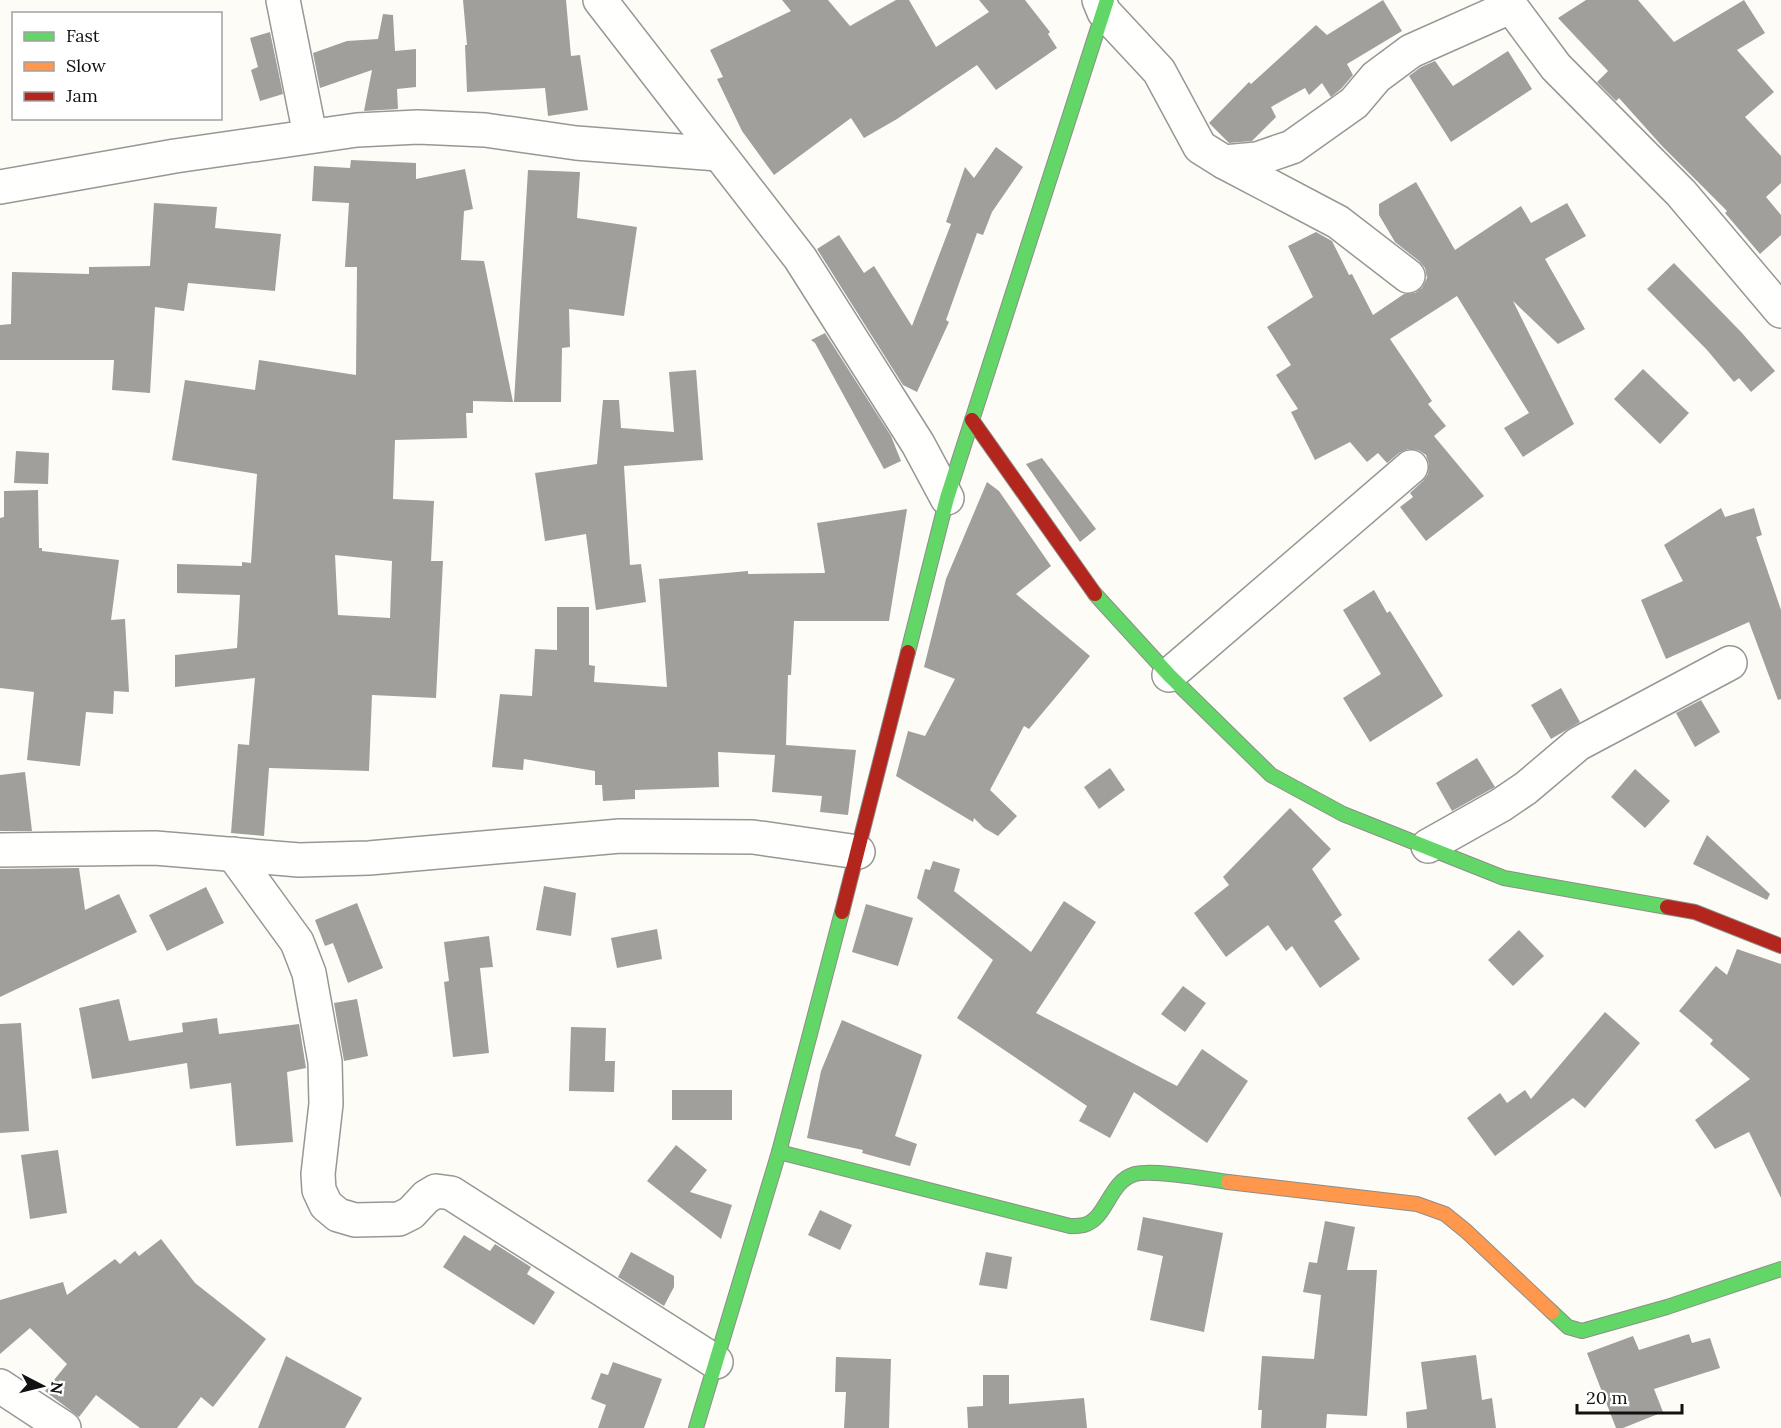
<svg xmlns="http://www.w3.org/2000/svg" width="1781" height="1428" font-family="Lora,serif">
<style>
.building{fill:#a19f9c;fill-rule:evenodd}
.lines{fill:none;stroke-linecap:round;stroke-linejoin:round}
.street-casing{stroke:#979795;stroke-width:36}
.fast-casing{stroke:#8e8d8b;stroke-width:16}
.slow-casing{stroke:#8e8d8b;stroke-width:16}
.jam-casing{stroke:#8e8d8b;stroke-width:16}
.street{stroke:#fffffe;stroke-width:33}
.fast{stroke:#63d668;stroke-width:14}
.slow{stroke:#ff974d;stroke-width:14}
.jam{stroke:#b3261e;stroke-width:14}
</style>
<rect width="100%" height="100%" fill="#fdfcf7"/>
<g class="building">
<polygon points="463,0 566,0 571,56 580,55 588,110 548,116 545,88 467,92 465,45 467,45"/>
<polygon points="782,0 828,0 850,26 896,0 909,0 936,47 989,12 979,0 1025,0 1050,32 1048,34 1057,48 996,90 977,65 897,119 864,138 851,118 774,175 742,131 717,79 723,77 710,50 791,11"/>
<polygon points="1383,0 1402,31 1347,64 1353,75 1341,89 1331,97 1322,83 1309,95 1305,88 1271,107 1276,117 1252,141 1229,143 1209,123 1249,82 1251,84 1316,25 1327,35"/>
<polygon points="1586,0 1638,0 1674,42 1744,0 1765,33 1737,50 1774,92 1745,117 1781,156 1781,183 1766,197 1781,215 1781,235 1760,254 1725,213 1727,211 1662,146 1619,98 1616,101 1597,82 1608,71 1558,18"/>
<polygon points="383,14 393,15 395,51 416,49 416,87 397,89 398,109 364,111 372,70 320,88 313,53 347,41 378,39"/>
<polygon points="270,32 283,94 260,101 251,70 258,67 250,38"/>
<polygon points="1508,51 1532,89 1451,142 1409,76 1421,67 1435,61 1453,86"/>
<polygon points="996,147 1023,167 992,212 983,235 977,233 946,320 949,322 917,392 903,385 817,249 839,235 864,273 874,266 912,326 951,224 946,222 965,167 974,178"/>
<path d="M351,160L416,163V179L465,169L473,209L464,211L461,260L484,261L513,402L473,401V413H466L467,438L395,440L393,499L434,501L431,561H443L436,698L372,695L369,771L269,768L264,836L231,833L238,744L249,745L255,678L175,687V655L237,648L240,595L177,593V564L242,566V562L251,563L257,474L172,460L185,380L255,390L259,360L356,375L357,267H345L349,203L312,201L314,166L350,168ZM335,555L392,561L390,618L338,615Z"/>
<polygon points="528,170 580,172 577,218 637,227 624,316 569,309 570,347 562,348 561,402 514,402"/>
<polygon points="1416,182 1455,250 1521,206 1531,223 1567,203 1586,236 1545,259 1585,329 1558,344 1513,301 1574,424 1523,457 1504,428 1529,413 1457,296 1390,339 1432,401 1428,404 1446,426 1434,436 1484,496 1426,541 1400,507 1413,497 1410,493 1423,481 1428,474 1429,464 1426,455 1418,450 1408,449 1399,453 1387,463 1378,453 1367,462 1350,442 1315,460 1291,412 1298,409 1276,375 1291,365 1267,327 1313,297 1288,246 1316,232 1332,241 1349,275 1352,274 1373,315 1404,294 1415,293 1422,288 1427,278 1425,268 1419,261 1395,242 1379,215 1379,204"/>
<polygon points="154,203 217,207 215,228 281,234 275,291 188,283 184,311 155,307 150,393 112,390 114,360 0,360 0,325 11,324 12,272 89,274 89,267 150,266"/>
<polygon points="1674,263 1742,333 1775,371 1751,392 1739,378 1734,382 1707,350 1647,289"/>
<polygon points="825,333 891,436 901,461 884,469 815,343 811,340"/>
<polygon points="1643,369 1689,413 1660,444 1614,399"/>
<polygon points="696,370 703,460 624,466 630,565 641,564 646,602 596,610 586,534 545,541 535,473 597,464 603,400 619,400 621,428 674,432 669,372"/>
<polygon points="16,451 49,453 48,484 14,483"/>
<polygon points="1042,458 1096,529 1080,542 1026,464"/>
<polygon points="987,482 999,491 1051,566 1016,594 1090,656 1029,729 1024,726 990,790 1017,816 998,836 984,828 974,818 973,822 896,776 908,731 925,736 955,679 924,667 946,579"/>
<polygon points="38,490 39,548 42,548 42,551 119,560 111,620 125,619 129,692 114,691 113,714 86,712 80,766 27,760 34,692 0,688 0,518 4,517 4,491"/>
<polygon points="1721,508 1725,517 1754,508 1762,535 1756,537 1781,610 1781,699 1778,700 1749,622 1666,659 1641,600 1683,581 1664,545"/>
<polygon points="907,509 889,621 794,621 791,675 788,675 786,745 856,750 848,815 820,812 822,796 772,792 775,755 718,752 719,787 635,790 635,799 603,801 602,785 595,785 595,771 524,759 523,770 492,767 500,694 532,696 535,649 557,650 557,607 589,607 589,665 595,666 594,682 667,687 659,579 748,571 748,574 825,573 817,523"/>
<polygon points="1374,590 1387,613 1390,611 1443,696 1370,742 1343,698 1381,674 1343,610"/>
<polygon points="1561,688 1580,722 1551,739 1531,705"/>
<polygon points="1701,700 1720,732 1695,747 1676,713"/>
<polygon points="1477,758 1495,787 1452,811 1436,783"/>
<polygon points="1110,768 1125,790 1099,809 1084,787"/>
<polygon points="1635,769 1670,801 1645,828 1611,797"/>
<polygon points="25,772 32,831 0,831 0,775"/>
<polygon points="1290,808 1331,849 1312,869 1342,915 1334,921 1360,959 1320,988 1292,946 1286,951 1268,925 1226,957 1194,913 1229,885 1223,877"/>
<polygon points="1707,835 1770,894 1767,900 1693,864"/>
<polygon points="933,861 960,869 954,891 1031,952 1064,901 1096,922 1036,1013 1177,1086 1202,1049 1248,1081 1207,1143 1134,1092 1110,1138 1079,1121 1087,1106 957,1018 993,960 917,898 925,869 930,870"/>
<polygon points="79,868 85,910 119,894 137,932 0,997 0,869"/>
<polygon points="544,886 576,893 571,936 536,930"/>
<polygon points="206,887 224,923 167,951 149,915"/>
<polygon points="357,903 383,968 348,983 333,943 325,946 315,920"/>
<polygon points="866,904 913,918 898,966 852,952"/>
<polygon points="657,929 662,959 617,968 611,938"/>
<polygon points="1519,930 1544,956 1513,986 1488,960"/>
<polygon points="489,936 493,967 480,968 489,1053 453,1057 444,982 449,981 444,942"/>
<polygon points="1737,949 1781,964 1781,1198 1749,1132 1715,1149 1695,1120 1750,1079 1710,1044 1713,1040 1679,1011 1716,966 1727,975"/>
<polygon points="1183,986 1206,1003 1185,1032 1161,1014"/>
<polygon points="119,999 129,1041 183,1032 182,1023 217,1018 219,1034 299,1024 306,1068 287,1072 293,1142 236,1146 231,1083 190,1089 187,1063 92,1079 79,1008"/>
<polygon points="357,999 368,1056 344,1061 334,1003"/>
<polygon points="1605,1012 1640,1043 1585,1108 1573,1098 1495,1156 1467,1118 1500,1093 1507,1103 1525,1090 1531,1099"/>
<polygon points="842,1020 922,1055 895,1136 917,1144 910,1166 862,1153 863,1150 807,1138 821,1071"/>
<polygon points="21,1023 29,1131 0,1133 0,1024"/>
<polygon points="571,1027 606,1028 605,1061 615,1061 614,1092 569,1091"/>
<rect x="672" y="1090" width="60" height="30"/>
<polygon points="676,1145 707,1170 690,1192 732,1205 721,1239 647,1181"/>
<polygon points="58,1150 67,1213 30,1219 21,1155"/>
<polygon points="820,1210 852,1225 840,1250 808,1235"/>
<polygon points="1143,1217 1223,1233 1204,1332 1150,1320 1163,1256 1137,1250"/>
<polygon points="1325,1221 1355,1227 1347,1270 1377,1270 1367,1416 1327,1414 1326,1428 1261,1428 1262,1410 1258,1410 1262,1356 1314,1359 1321,1295 1303,1292 1309,1262 1317,1263"/>
<polygon points="464,1235 490,1251 495,1244 531,1267 527,1274 555,1292 534,1325 443,1267"/>
<polygon points="161,1239 195,1283 266,1339 213,1407 201,1397 177,1428 140,1428 96,1395 79,1417 45,1391 67,1364 30,1328 0,1354 0,1300 63,1282 67,1295 115,1259 120,1264 135,1251 139,1256"/>
<polygon points="631,1252 674,1276 674,1287 664,1306 618,1277"/>
<polygon points="986,1252 1012,1257 1007,1289 979,1285"/>
<polygon points="1689,1334 1692,1343 1710,1338 1720,1368 1654,1389 1663,1412 1623,1428 1616,1428 1587,1353 1633,1336 1639,1350"/>
<polygon points="1476,1355 1482,1400 1492,1398 1496,1428 1407,1428 1406,1412 1427,1409 1421,1362"/>
<polygon points="286,1356 362,1398 345,1428 258,1428"/>
<polygon points="836,1357 891,1359 889,1428 844,1428 846,1392 835,1392"/>
<polygon points="613,1362 662,1379 644,1428 598,1428 606,1405 591,1399 601,1373 608,1375"/>
<polygon points="983,1375 1009,1375 1009,1404 1084,1398 1087,1428 968,1428 967,1407 983,1406"/>
</g>
<g class="lines">
<g class="street-casing">
<g id="street">
<polyline points="283,0 310,135"/>
<polyline points="600,0 800,258 918,444 947,498"/>
<polyline points="1099,0 1104,12 1159,71 1200,147 1224,162 1257,159 1292,147 1354,103 1376,77 1411,51 1510,7"/>
<polyline points="1506,0 1556,67 1681,193 1781,311"/>
<polyline points="1224,162 1338,222 1408,276"/>
<polyline points="0,187 175,156 357,130 418,127 485,130 576,143 718,154"/>
<polyline points="1169,675 1411,467"/>
<polyline points="1428,846 1501,805 1526,788 1578,744 1730,663"/>
<polyline points="0,850 155,848 299,860 369,858 620,836 753,837 858,852"/>
<polyline points="233,854 297,942 309,973 325,1062 326,1104 318,1174 319,1190 326,1205 338,1215 355,1220 399,1219 411,1213 426,1197 436,1191 451,1193 716,1362"/>
<polyline points="0,1386 64,1428"/>
</g>
</g>
<g class="fast-casing">
<g id="fast">
<polyline points="1095,594 1169,675 1271,775 1343,814 1504,878 1667,907"/>
<polyline points="908,652 947,498 1107,0"/>
<path d="M779,1152L1070,1226C1074,1226 1080,1226 1084,1225C1107,1219 1109,1181 1135,1174C1154,1169 1206,1179 1228,1182"/>
<polyline points="1552,1312 1568,1327 1582,1331 1667,1307 1781,1269"/>
<polyline points="696,1428 779,1152 842,912"/>
</g>
</g>
<g class="slow-casing">
<polyline id="slow" points="1228,1182 1417,1204 1445,1214 1466,1231 1552,1312"/>
</g>
<g class="jam-casing">
<g id="jam">
<polyline points="972,420 1095,594"/>
<polyline points="1667,907 1695,912 1781,946"/>
<polyline points="842,912 908,652"/>
</g>
</g>
<use href="#street" class="street"/>
<use href="#fast" class="fast"/>
<use href="#slow" class="slow"/>
<use href="#jam" class="jam"/>
</g>
<rect x="12" y="12" width="210" height="108" fill="#ffffff" stroke="#a0a0a0" stroke-width="1.5"/>
<rect x="24" y="32" width="30" height="9" fill="#63d668" stroke="#a0a0a0" stroke-width="1.5"/>
<text x="66" y="42" font-size="18" fill="#111111">Fast</text>
<rect x="24" y="62" width="30" height="9" fill="#ff974d" stroke="#a0a0a0" stroke-width="1.5"/>
<text x="66" y="72" font-size="18" fill="#111111">Slow</text>
<rect x="24" y="92" width="30" height="9" fill="#b3261e" stroke="#a0a0a0" stroke-width="1.5"/>
<text x="66" y="102" font-size="18" fill="#111111">Jam</text>
<g transform="translate(42 1386) rotate(97)" stroke="#ffffff" stroke-width="4.5" paint-order="stroke">
<path d="M0-4.5L10 22L0 15L-10 22Z" fill="#111111"/>
<text y="-9" font-size="16" font-weight="bold" text-anchor="middle" fill="#111111">N</text>
</g>
<path d="M1577 1404v9h105v-9" fill="none" stroke="#111111" stroke-width="3"/>
<text x="1586" y="1404" font-size="18" fill="#111111" stroke="#ffffff" stroke-width="4.5" paint-order="stroke">20 m</text>
</svg>
